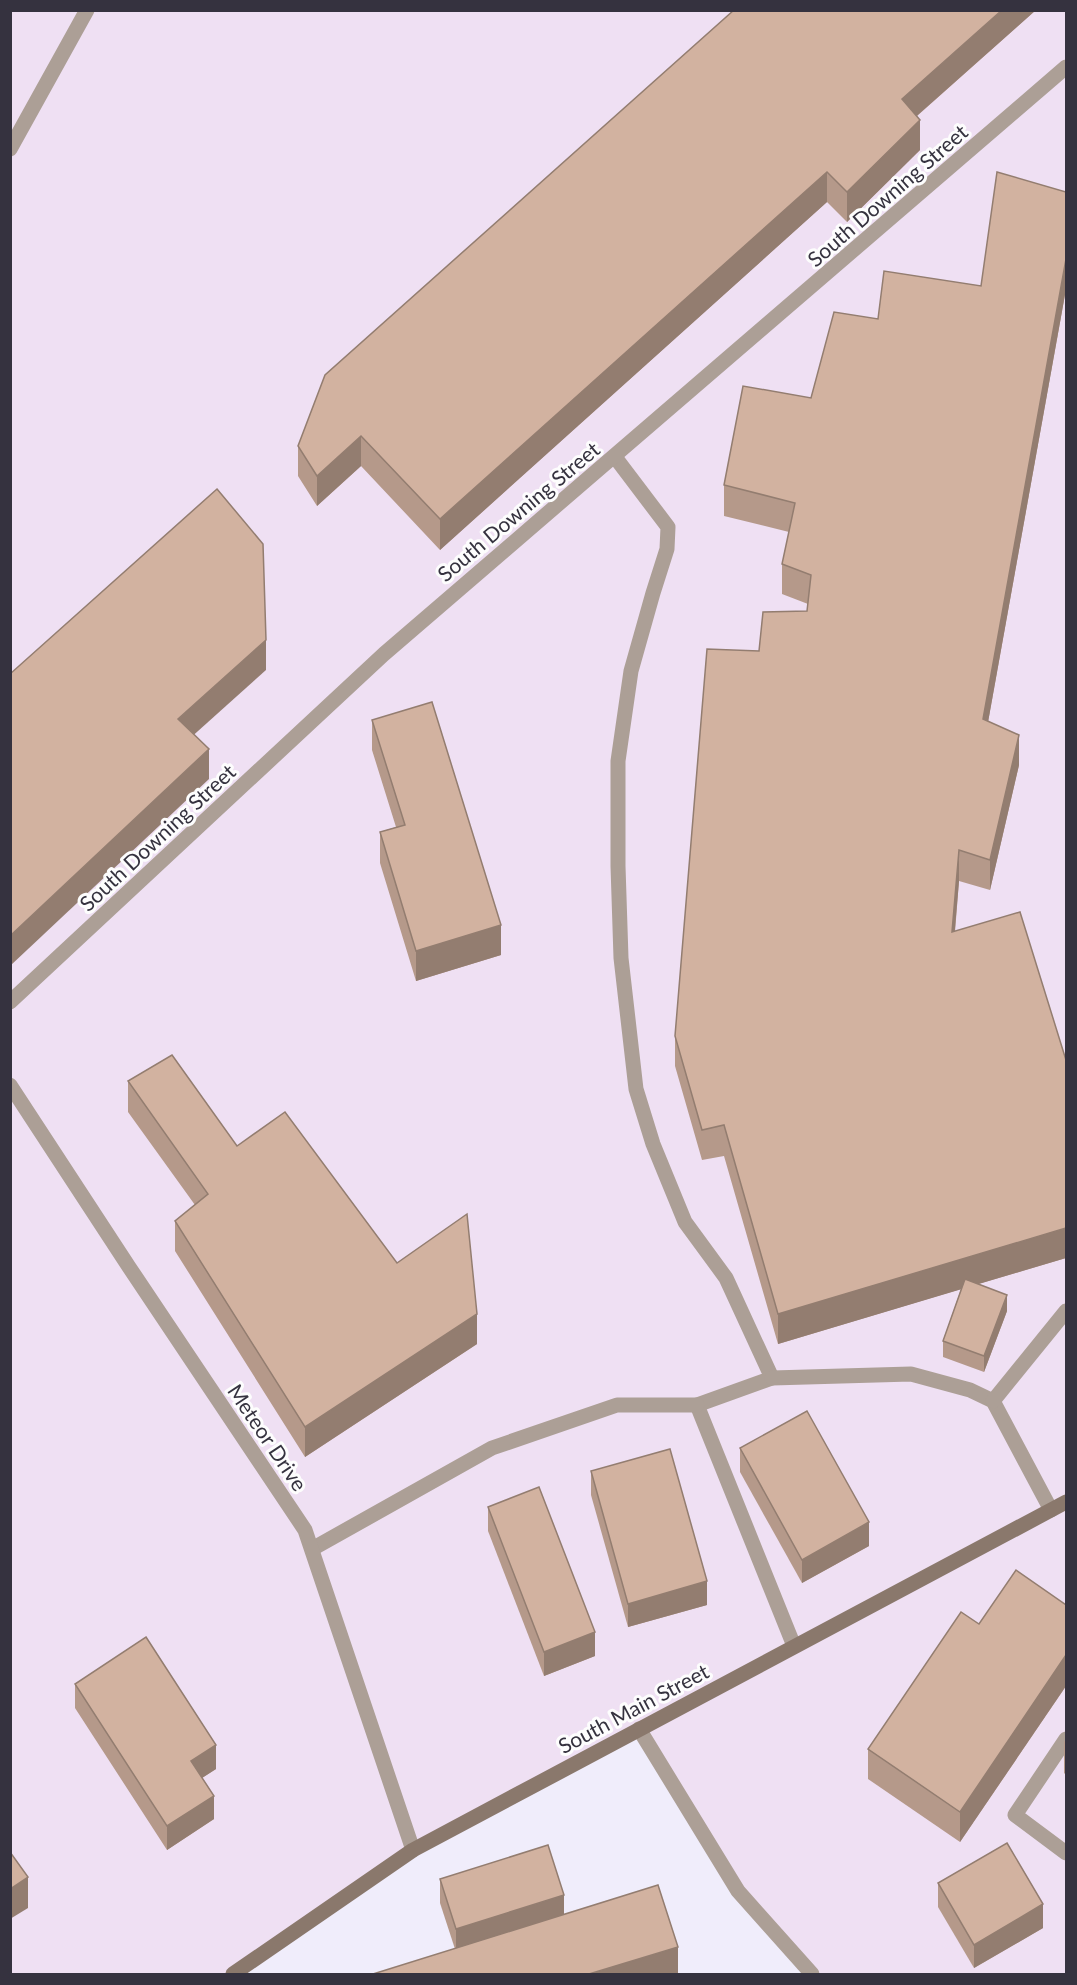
<svg xmlns="http://www.w3.org/2000/svg" width="1077" height="1985" font-family="Lato,sans-serif">
<style>
.industrial{fill:#efe0f3}
.lines{fill:none;stroke-linecap:round;stroke-linejoin:round}
.lane{stroke:#ac9f96;stroke-width:15}
.street{stroke:#ac9f96;stroke-width:15}
.secondary{stroke:#8a786c;stroke-width:15}
.wall{fill:#b5998a}
.shaded-wall{fill:#937d70}
.building{fill:#d2b2a0;stroke:#937d70;stroke-width:1.5}
.labels{text-anchor:middle;dominant-baseline:central;stroke-width:6;stroke-linejoin:round;paint-order:stroke}
.street-label{font-size:21px;fill:#35323f;stroke:#fdfdfd}
</style>
<rect width="100%" height="100%" fill="#f0edfb"/>
<polygon class="industrial" points="11,11 1066,11 1066,1974 812,1974 738,1891 638,1729 413,1850 233,1974 11,1974"/>
<g class="lines">
<g class="lane">
<polyline points="10,149 87,10"/>
<polyline points="615,457 668,527 667,549 653,593 631,671 618,761 618,866 621,958 636,1089 653,1144 685,1222 726,1278 772,1378 697,1405 794,1646"/>
<polyline points="772,1378 911,1374 970,1390 993,1401 1051,1510"/>
<polyline points="993,1401 1066,1311"/>
<polyline points="312,1549 492,1448 617,1405 697,1405"/>
<polyline points="639,1729 738,1891 812,1974"/>
<polyline points="1066,1739 1015,1815 1066,1853"/>
</g>
<g class="street">
<polyline points="10,1002 384,654 1066,67"/>
<polyline points="10,1085 129,1267 305,1530 413,1850"/>
</g>
<polyline class="secondary" points="233,1974 413,1850 1066,1502"/>
</g>
<g class="wall">
<polygon points="1036,10 917,116 920,150 847,222 827,202 440,550 361,466 317,506 298,476 298,446"/>
<polygon points="1066,192 1066,289 988,722 1019,765 990,890 959,881 955,932 1066,1258 978,1284 1007,1311 984,1372 943,1357 943,1341 961,1289 778,1344 724,1156 702,1160 675,1066 675,1036 759,651 807,611 808,604 782,594 782,564 789,532 724,516 724,485 811,398 878,319 981,286"/>
<polygon points="372,720 501,955 416,981 380,863 380,832 396,827 372,750"/>
<polygon points="128,1081 237,1146 397,1263 477,1344 305,1457 175,1251 175,1221 195,1205 128,1112"/>
<polygon points="740,1448 869,1546 802,1583 740,1472"/>
<polygon points="591,1471 707,1605 628,1627 591,1495"/>
<polygon points="488,1507 595,1656 544,1676 488,1531"/>
<polygon points="1066,1605 1066,1686 960,1842 868,1779 868,1749"/>
<polygon points="75,1684 216,1769 202,1778 214,1819 167,1850 75,1708"/>
<polygon points="1066,1739 1066,1775 1064,1773 1064,1742"/>
<polygon points="440,1879 564,1914 678,1974 455,1949 440,1903"/>
<polygon points="938,1883 1043,1928 974,1968 938,1907"/>
</g>
<g class="shaded-wall">
<polygon points="1002,10 1036,10 902,129 902,99"/>
<polygon points="920,120 920,150 847,222 847,192"/>
<polygon points="827,172 827,202 440,550 440,519"/>
<polygon points="1066,259 1066,289 983,750 983,719"/>
<polygon points="361,436 361,466 317,506 317,476"/>
<polygon points="266,640 266,670 178,749 178,719"/>
<polygon points="1019,735 1019,765 990,890 990,860"/>
<polygon points="209,749 209,779 10,966 10,936"/>
<polygon points="959,850 959,881 952,963 952,932"/>
<polygon points="501,925 501,955 416,981 416,951"/>
<polygon points="1066,1228 1066,1258 778,1344 778,1314"/>
<polygon points="1007,1295 1007,1311 984,1372 984,1356"/>
<polygon points="477,1314 477,1344 305,1457 305,1427"/>
<polygon points="869,1522 869,1546 802,1583 802,1560"/>
<polygon points="707,1581 707,1605 628,1627 628,1604"/>
<polygon points="595,1632 595,1656 544,1676 544,1652"/>
<polygon points="1066,1655 1066,1686 960,1842 960,1812"/>
<polygon points="216,1745 216,1769 191,1785 191,1761"/>
<polygon points="214,1796 214,1819 167,1850 167,1826"/>
<polygon points="28,1877 28,1908 10,1919 10,1889"/>
<polygon points="564,1895 564,1919 456,1953 456,1929"/>
<polygon points="1043,1904 1043,1928 974,1968 974,1945"/>
<polygon points="678,1947 678,1974 589,1974"/>
</g>
<g class="building">
<polygon points="734,10 1002,10 902,99 920,120 847,192 827,172 440,519 361,436 317,476 298,446 325,375"/>
<polygon points="997,172 1066,192 1066,259 983,719 1019,735 990,860 959,850 952,932 1020,912 1066,1060 1066,1228 778,1314 724,1125 702,1130 675,1036 707,649 759,651 763,612 807,611 811,575 782,564 795,503 724,485 743,386 811,398 834,312 878,319 884,271 981,286"/>
<polygon points="217,489 263,544 266,640 178,719 209,749 10,936 10,674"/>
<polygon points="432,702 501,925 416,951 380,832 405,825 372,720"/>
<polygon points="172,1055 237,1146 285,1112 397,1263 467,1214 477,1314 305,1427 175,1221 208,1194 128,1081"/>
<polygon points="965,1279 1007,1295 984,1356 943,1341"/>
<polygon points="807,1411 869,1522 802,1560 740,1448"/>
<polygon points="670,1449 707,1581 628,1604 591,1471"/>
<polygon points="539,1487 595,1632 544,1652 488,1507"/>
<polygon points="1016,1570 1066,1605 1066,1655 960,1812 868,1749 961,1612 979,1624"/>
<polygon points="146,1637 216,1745 191,1761 214,1796 167,1826 75,1684"/>
<polygon points="1007,1843 1043,1904 974,1945 938,1883"/>
<polygon points="548,1845 564,1895 456,1929 440,1879"/>
<polygon points="10,1852 28,1877 10,1889"/>
<polygon points="658,1885 678,1947 589,1974 373,1974"/>
</g>
<g class="labels">
<g class="street-label">
<text transform="translate(887 195) rotate(-41)">South Downing Street</text>
<text transform="translate(518 511) rotate(-40)">South Downing Street</text>
<text transform="translate(157 837) rotate(-43)">South Downing Street</text>
<text transform="translate(268 1437) rotate(56)">Meteor Drive</text>
<text transform="translate(633 1708) rotate(-28)">South Main Street</text>
</g>
</g>
<rect width="1077" height="1985" fill="none" stroke="#35323f" stroke-width="24"/>
</svg>
